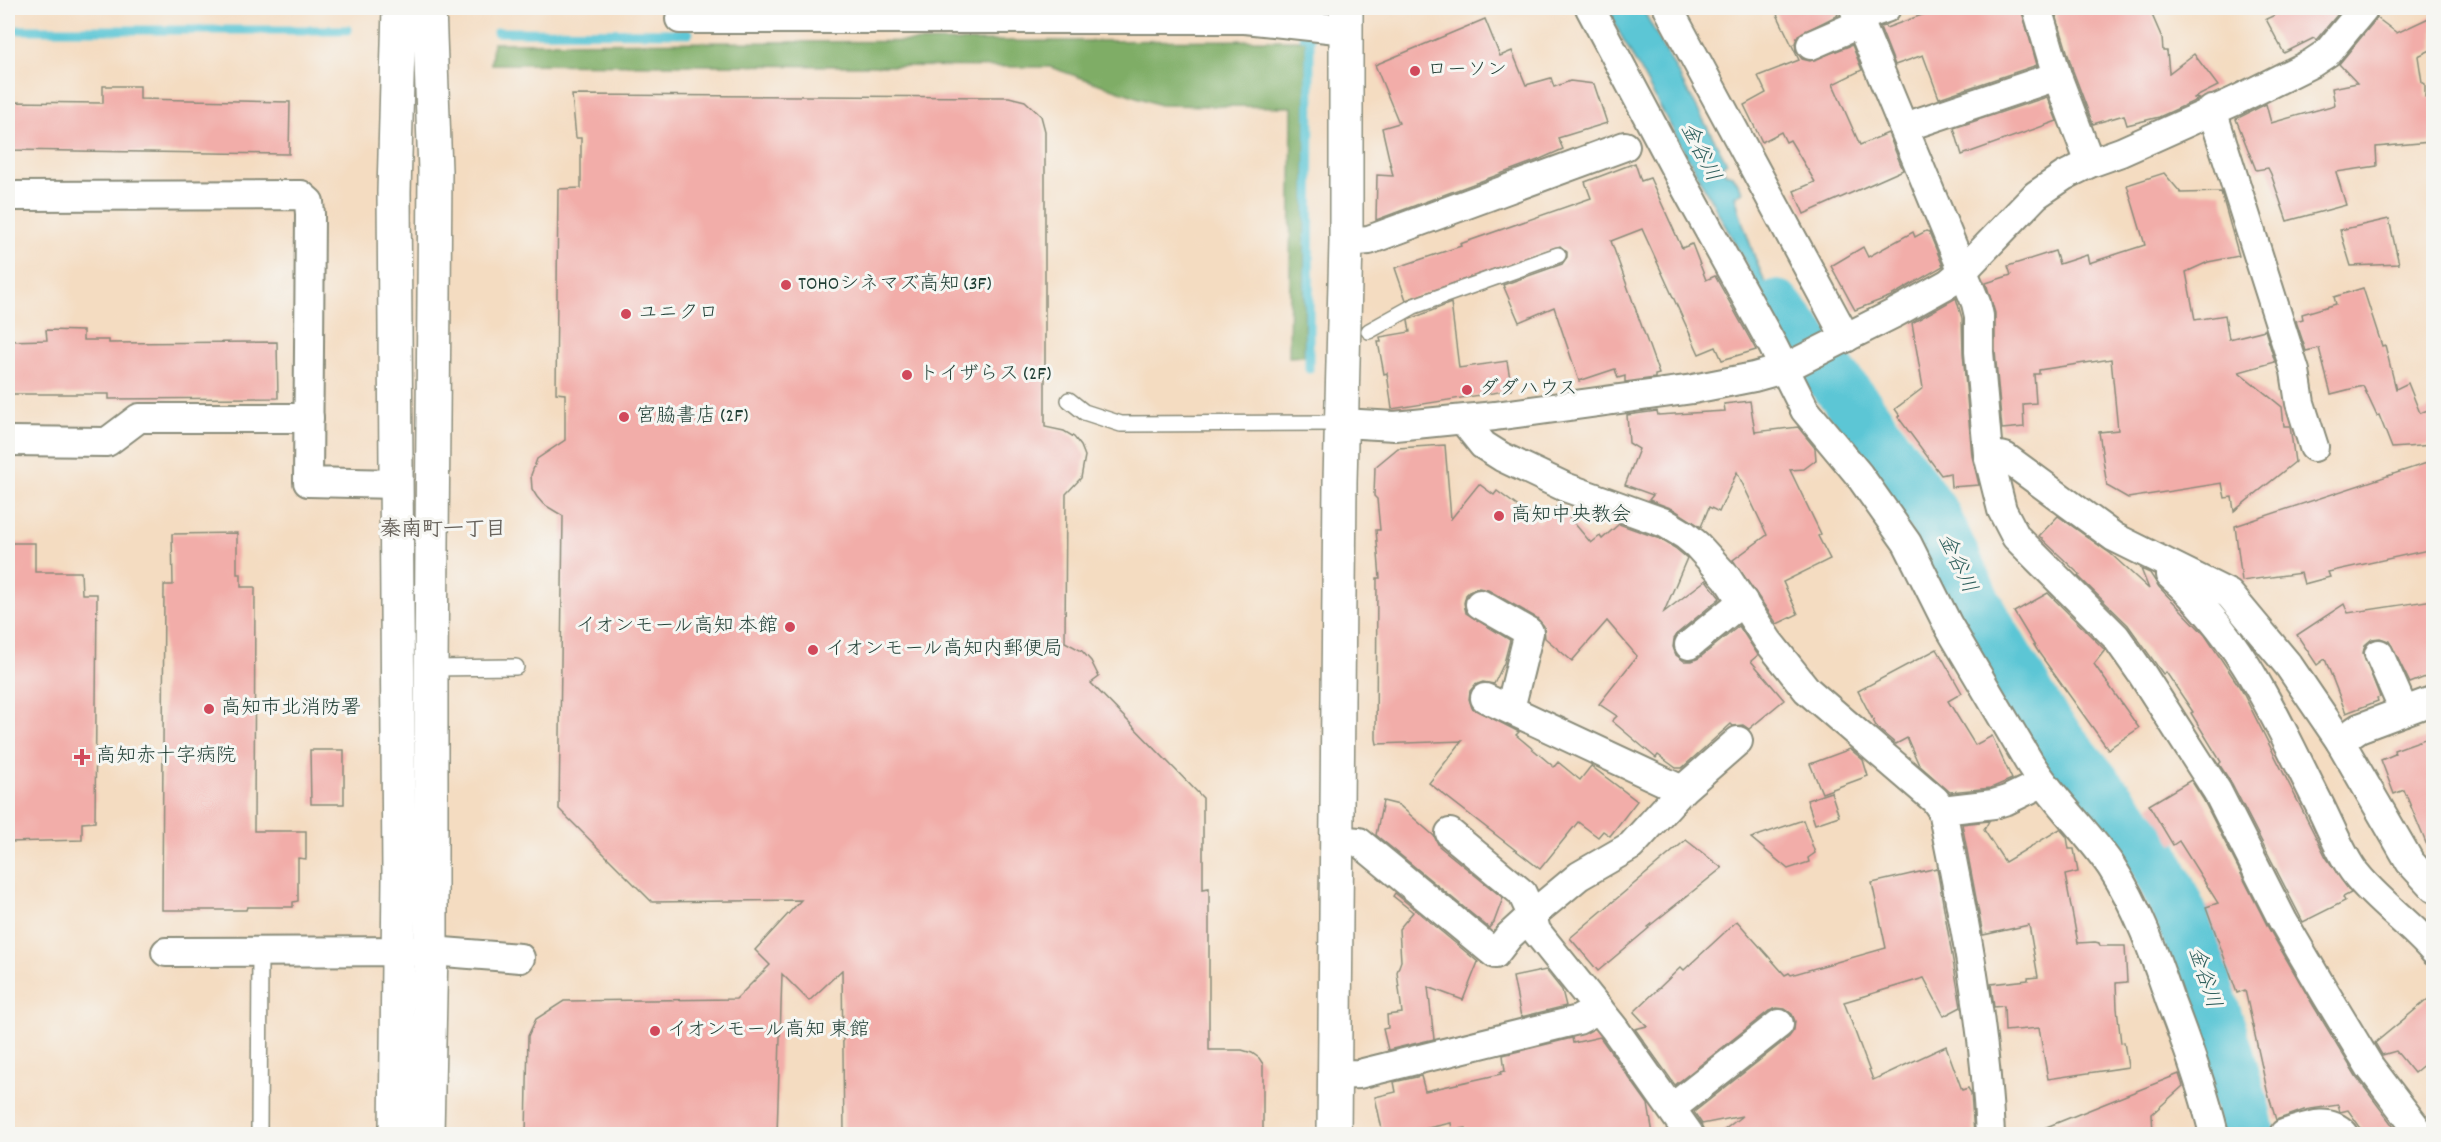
<svg xmlns="http://www.w3.org/2000/svg" width="2441" height="1142" font-family="Dekko,'Klee One',sans-serif">
<style>
.forest{fill:#7fad66;stroke:#4f754d;stroke-width:1.5}
.water{fill:#5bc6d5;stroke:#3d8284;stroke-width:1.5}
.lines{fill:none;stroke-linecap:round;stroke-linejoin:round}
.stream{stroke:#5bc6d5;stroke-width:9}
.river{stroke:#5bc6d5;stroke-width:54}
.building{fill:#f2ada9}
.service-casing{stroke:#8a8c7a;stroke-width:18}
.minor-casing{stroke:#8a8c7a;stroke-width:32}
.tertiary-casing{stroke:#8a8c7a;stroke-width:36}
.service{stroke:#fff;stroke-width:15}
.minor{stroke:#fff;stroke-width:28}
.tertiary{stroke:#fff;stroke-width:33}
.poi-dot{fill:#d1495b;stroke:#f6f6f2;stroke-width:2}
.labels{text-anchor:middle;dominant-baseline:central;stroke-width:6;stroke-linejoin:round;paint-order:stroke}
.poi-label{font-size:20px;fill:#1f3d34;stroke:#f6f6f2;text-anchor:start}
.water-label{font-size:21px;font-style:italic;fill:#2e5f5c;stroke:#f6f6f2}
.neighbourhood-label{font-size:21px;font-weight:bold;fill:#69645d;stroke:#f6f6f2}
</style>
<rect width="100%" height="100%" fill="#f6f6f2"/>
<filter id="ink" filterUnits="userSpaceOnUse"><feTurbulence type="fractalNoise" baseFrequency=".0167" numOctaves="2"/><feDisplacementMap in="SourceGraphic" scale="12" xChannelSelector="R" yChannelSelector="G"/><feConvolveMatrix kernelMatrix="1 2 1 2 8 2 1 2 1" color-interpolation-filters="sRGB"/></filter>
<filter id="wash" filterUnits="userSpaceOnUse"><feTurbulence type="fractalNoise" baseFrequency=".008" numOctaves="4" result="noise"/><feDisplacementMap in="SourceGraphic" scale="24" xChannelSelector="R" yChannelSelector="G"/><feGaussianBlur stdDeviation="1.35" result="paint"/><feColorMatrix in="noise" values="0 0 0 0 0 0 0 0 0 0 0 0 0 0 0 0 0 1.4 0 .05"/><feComposite in="paint" operator="in"/></filter>
<g filter="url(#wash)">
<rect width="100%" height="100%" fill="#f4dcc1"/>
<polygon class="forest" points="1306,40 1304,356 1289,357 1292,107 1160,105 1050,67 491,64 493,43"/>
<path class="water" d="M1606,8H1642L1727,163L1722,166L1725,173L1733,175L1743,192L1735,196C1743,226 1762,285 1781,309C1791,321 1808,326 1818,338L1797,348L1783,327L1784,325L1762,293Z"/>
<g class="lines">
<g class="stream">
<polyline points="8,30 348,30"/>
<polyline points="497,32 689,33"/>
<polyline points="1303,36 1310,36 1309,369"/>
</g>
<polyline class="river" points="1776,307 1856,407 1934,517 1975,605 2044,723 2153,855 2187,929 2225,1047 2244,1113 2248,1134"/>
</g>
<g id="blocks">
<g class="building">
<polygon points="1774,8 1835,8 1838,15 1798,35 1795,43 1796,51 1802,59 1810,61 1852,45 1862,70 1833,84 1860,145 1888,133 1903,170 1804,214 1794,191 1815,182 1790,140 1786,142 1781,132 1762,142 1744,105 1766,93 1758,76 1799,60"/>
<polygon points="1941,8 2021,8 2037,65 1939,98 1923,55 1895,65 1880,27 1885,26 1886,28"/>
<polygon points="2054,8 2149,8 2162,38 2163,51 2167,51 2169,73 2194,54 2218,86 2194,98 2199,99 2159,117 2127,125 2124,115 2093,124 2073,71"/>
<polygon points="2290,8 2335,8 2338,14 2316,40 2314,38 2284,53 2266,19"/>
<polygon points="2433,16 2433,49 2418,56 2422,82 2425,84 2425,97 2433,98 2433,135 2430,135 2430,142 2376,147 2377,166 2336,172 2346,205 2287,221 2271,174 2268,168 2256,170 2236,119 2266,104 2271,123 2335,105 2332,88 2357,83 2339,64 2377,18 2397,33"/>
<polygon points="1485,19 1500,56 1512,51 1526,85 1551,78 1554,87 1570,81 1594,84 1607,123 1558,138 1563,149 1538,160 1376,220 1377,175 1393,176 1382,128 1399,123 1375,65"/>
<polygon points="103,86 140,86 140,99 290,102 289,154 8,150 8,102 103,103"/>
<polygon points="572,95 1009,97 1025,101 1041,116 1045,131 1045,427 1064,431 1074,437 1081,446 1085,456 1081,478 1066,494 1065,642 1082,651 1091,661 1099,677 1091,683 1203,798 1203,889 1209,888 1209,1050 1242,1050 1252,1053 1259,1058 1263,1064 1263,1134 844,1134 842,970 809,1001 782,974 777,1134 526,1134 528,1036 536,1019 564,1001 736,999 770,965 755,950 801,900 652,902 559,809 563,516 543,504 537,497 532,489 531,475 537,459 565,440 565,394 556,393 558,189 581,188 581,138 576,138"/>
<polygon points="2047,97 2057,121 1962,155 1954,128"/>
<polygon points="1635,163 1641,181 1650,178 1682,248 1692,244 1706,280 1715,276 1756,350 1722,360 1716,347 1699,354 1642,229 1611,241 1659,374 1655,375 1655,378 1625,382 1625,376 1618,378 1615,369 1579,381 1554,307 1519,322 1503,285 1562,264 1567,257 1567,252 1560,246 1406,300 1395,268 1461,246 1460,244 1591,198 1585,182"/>
<polygon points="2164,173 2181,193 2221,192 2239,256 2208,262 2186,272 2195,320 2225,315 2229,339 2265,330 2275,362 2239,372 2282,407 2284,426 2290,426 2295,462 2234,511 2232,497 2225,498 2222,483 2128,498 2107,486 2099,432 2118,430 2111,359 2039,370 2039,374 2034,374 2036,403 2023,404 2024,427 2002,429 1995,351 1995,313 1986,283 2011,275 2008,266 2055,251 2059,264 2087,255 2089,263 2145,245 2127,185"/>
<polygon points="2389,219 2399,264 2351,266 2340,230"/>
<polygon points="1926,231 1929,232 1943,266 1891,296 1855,310 1831,266 1863,247 1868,257 1913,232 1915,237"/>
<polygon points="2363,288 2382,346 2385,345 2396,389 2408,383 2420,413 2433,408 2433,445 2392,448 2379,415 2377,416 2363,386 2331,394 2319,348 2306,351 2296,321 2303,319 2302,314 2336,304 2334,297"/>
<polygon points="1956,298 1962,318 1963,353 1972,456 1979,485 1951,487 1950,473 1941,475 1898,417 1900,416 1895,409 1923,388 1912,323"/>
<polygon points="1451,303 1459,368 1507,361 1512,390 1392,409 1387,373 1384,374 1378,342 1381,342 1380,337 1410,332 1408,320"/>
<polygon points="46,330 83,331 83,340 109,340 109,343 277,342 278,398 109,399 109,394 8,394 8,341 47,340"/>
<polygon points="1750,401 1755,432 1798,427 1815,448 1816,460 1804,469 1790,470 1821,534 1818,536 1830,559 1783,582 1798,614 1777,624 1733,560 1767,535 1737,472 1719,512 1709,507 1701,527 1673,509 1649,500 1653,495 1625,485 1639,449 1629,443 1627,415 1657,411 1658,415 1725,411 1724,404"/>
<polygon points="1445,445 1451,519 1479,484 1494,495 1497,491 1539,522 1559,505 1591,543 1600,536 1602,539 1619,524 1658,538 1675,548 1687,558 1664,612 1706,580 1720,598 1678,633 1674,639 1673,647 1676,655 1684,661 1692,661 1699,658 1739,626 1758,655 1751,661 1784,700 1749,729 1743,725 1733,726 1731,724 1682,768 1676,768 1658,755 1656,758 1612,721 1617,716 1599,704 1637,656 1607,621 1572,661 1545,638 1544,626 1537,618 1488,590 1479,588 1471,590 1466,595 1464,603 1466,613 1510,640 1504,663 1494,684 1483,682 1475,685 1470,691 1469,699 1472,708 1519,732 1516,735 1554,767 1558,762 1580,780 1591,766 1637,801 1610,836 1603,831 1598,837 1578,822 1540,869 1429,783 1462,741 1377,744 1376,739 1377,578 1380,578 1376,530 1380,530 1377,499 1374,496 1375,467 1398,448"/>
<polygon points="2433,461 2433,549 2328,572 2330,577 2304,584 2301,573 2242,581 2235,526"/>
<polygon points="2058,516 2111,554 2149,589 2141,569 2150,573 2159,587 2205,635 2241,689 2326,857 2351,893 2343,897 2345,901 2303,922 2232,784 2219,764 2221,762 2191,713 2193,712 2166,672 2163,674 2128,625 2078,576 2080,575 2039,536"/>
<polygon points="237,533 237,574 241,574 241,587 255,587 254,831 306,831 306,859 298,858 298,901 293,902 293,907 247,907 246,910 162,910 164,585 173,585 172,534"/>
<polygon points="8,543 35,543 35,572 81,572 82,594 97,594 95,822 82,823 82,840 8,842"/>
<polygon points="2048,593 2105,650 2094,664 2139,728 2108,749 2039,653 2014,612"/>
<polygon points="2433,600 2433,674 2410,683 2389,641 2380,638 2372,639 2365,645 2363,653 2380,697 2377,698 2378,701 2346,713 2325,659 2317,665 2297,635 2344,604 2348,613"/>
<polygon points="1937,649 1962,693 1948,701 1975,745 1992,736 2012,779 1991,788 1950,792 1919,765 1907,738 1896,744 1877,728 1858,691"/>
<polygon points="2433,736 2433,860 2404,790 2394,794 2381,760 2395,754 2394,750"/>
<polygon points="1850,749 1863,760 1868,776 1822,793 1810,764"/>
<polygon points="310,750 344,750 344,804 311,804"/>
<polygon points="2191,780 2203,799 2269,929 2313,1005 2356,1076 2399,1134 2365,1134 2348,1110 2340,1112 2338,1105 2304,1110 2276,1120 2267,1090 2245,990 2237,993 2206,907 2218,903 2179,841 2173,845 2149,805"/>
<polygon points="1831,792 1839,816 1815,824 1807,800"/>
<polygon points="1383,801 1399,805 1434,836 1439,846 1503,898 1494,922 1489,928 1376,835"/>
<polygon points="1803,820 1815,853 1808,858 1809,862 1788,869 1751,838"/>
<polygon points="1989,821 1984,830 2005,862 2060,829 2067,837 2069,849 2074,849 2078,872 2065,875 2078,943 2095,942 2099,943 2100,946 2125,946 2127,982 2116,983 2117,1008 2121,1043 2124,1042 2128,1067 2048,1079 2039,1028 2005,1031 2004,1006 1994,1007 1991,984 2028,980 2028,978 2038,977 2029,925 1983,935 1962,824"/>
<polygon points="1686,840 1722,868 1648,927 1649,928 1598,971 1570,938"/>
<polygon points="1937,868 1961,1007 1944,1016 1924,978 1844,1002 1873,1080 1946,1046 1962,1090 1968,1088 1971,1093 1974,1134 1719,1134 1742,1116 1702,1124 1694,1112 1789,1037 1794,1030 1795,1021 1792,1014 1785,1009 1777,1008 1769,1011 1675,1085 1635,1029 1647,1026 1634,1012 1681,967 1684,970 1737,921 1785,975 1789,973 1791,975 1886,948 1872,883"/>
<polygon points="1395,893 1478,962 1463,1000 1428,987 1434,1039 1388,1050 1383,1029 1388,1028 1387,1015 1402,1013 1397,972 1401,961 1399,929 1413,912 1393,896"/>
<polygon points="1546,970 1562,990 1566,1006 1521,1017 1513,977"/>
<polygon points="2433,995 2433,1057 2414,1073 2396,1051 2382,1055 2375,1043"/>
<polygon points="1600,1037 1648,1104 1653,1134 1467,1134 1466,1128 1452,1130 1451,1123 1401,1134 1383,1134 1375,1097 1396,1092 1394,1082 1421,1076 1425,1091 1501,1074 1500,1072 1505,1071 1503,1055 1572,1038 1573,1043"/>
<polygon points="2179,1074 2183,1086 2152,1114 2153,1134 2029,1134"/>
</g>
</g>
</g>
<g filter="url(#ink)">
<use href="#blocks" fill-opacity="0" stroke="#8a8c7a" stroke-width="1.5"/>
<g class="lines">
<g class="service-casing">
<g id="service">
<polyline points="1369,331 1414,306 1558,255"/>
<polyline points="1069,400 1084,412 1121,424 1342,423"/>
<polyline points="431,668 516,667"/>
<polyline points="259,1134 260,951"/>
</g>
</g>
<g class="minor-casing">
<g id="minor">
<path d="M1590,8L1683,183L1773,346L1805,410L1859,475L1907,543L1948,625L2029,762C2053,800 2086,830 2111,866C2138,908 2154,953 2170,1000C2187,1044 2203,1088 2214,1134"/>
<polyline points="1668,8 1846,338"/>
<polyline points="1854,8 1976,303 1979,316 1979,352 1988,454 2002,510 2016,537 2116,637 2142,674 2217,791 2283,921 2327,996 2370,1067 2421,1134"/>
<polyline points="2037,8 2057,76 2090,163"/>
<polyline points="680,19 1245,19 1346,30"/>
<polyline points="1811,45 1850,28 1868,14 1886,8"/>
<polyline points="2212,110 2295,371 2300,403 2314,447"/>
<polyline points="1905,127 2057,76"/>
<polyline points="8,196 301,195 309,202 310,214 308,482 396,484"/>
<polyline points="1346,242 1369,240 1625,146"/>
<polyline points="1463,420 1483,445 1502,457 1565,487 1665,523 1685,535 1697,545 1727,578 1768,641 1807,690 1935,800 1942,810"/>
<polyline points="1342,423 1395,426 1495,416 1693,389 1754,377 1783,369 1895,313 1949,283 1963,271 2036,195 2064,176 2090,163 2121,152 2235,101 2312,63 2327,53 2364,8"/>
<polyline points="8,441 107,442 139,418 309,418"/>
<polyline points="1988,454 2005,457 2114,537 2229,594 2289,666 2340,741 2410,862 2434,888"/>
<path d="M2170,575C2242,637 2276,719 2318,802C2328,821 2343,859 2356,874C2378,902 2410,923 2434,951"/>
<polyline points="1480,604 1529,632 1510,709"/>
<polyline points="1689,645 1743,601"/>
<polyline points="2379,654 2404,711"/>
<polyline points="2340,741 2359,728 2434,700"/>
<polyline points="1682,790 1738,741"/>
<polyline points="1450,833 1522,893 1532,915 1579,876 1631,846 1682,790 1485,698"/>
<polyline points="1335,840 1359,842 1495,954 1509,936 1532,915 1536,931 1614,1028 1689,1134"/>
<polyline points="166,952 431,951 520,958"/>
<polyline points="1335,1075 1359,1074 1578,1020 1599,1009"/>
<polyline points="1672,1108 1779,1024"/>
<path d="M1990,1134C1985,1023 1964,918 1942,810L1994,804L2007,800L2042,783"/>
<path d="M2284,1134C2305,1128 2327,1116 2344,1134"/>
</g>
</g>
<g class="tertiary-casing">
<g id="tertiary">
<polyline points="396,1134 399,877 394,192 399,8"/>
<polyline points="427,1134 431,951 431,668 435,171 429,8"/>
<polyline points="1334,1134 1340,482 1346,242 1346,8"/>
</g>
</g>
<use href="#service" class="service"/>
<use href="#minor" class="minor"/>
<use href="#tertiary" class="tertiary"/>
</g>
</g>
<g class="poi-dot">
<circle cx="1415" cy="71" r="6"/>
<circle cx="786" cy="285" r="6"/>
<circle cx="626" cy="314" r="6"/>
<circle cx="907" cy="375" r="6"/>
<circle cx="1467" cy="390" r="6"/>
<circle cx="624" cy="417" r="6"/>
<circle cx="1499" cy="516" r="6"/>
<circle cx="790" cy="627" r="6"/>
<circle cx="813" cy="650" r="6"/>
<circle cx="209" cy="709" r="6"/>
<path d="M79 748h6v6h6v6h-6v6h-6v-6h-6v-6h6z"/>
<circle cx="655" cy="1031" r="6"/>
</g>
<g class="labels">
<g class="poi-label">
<text x="1427" y="71">ローソン</text>
<text x="798" y="285">TOHOシネマズ高知 (3F)</text>
<text x="638" y="314">ユニクロ</text>
<text x="919" y="375">トイザらス (2F)</text>
<text x="1479" y="390">ダダハウス</text>
<text x="636" y="417">宮脇書店 (2F)</text>
<text x="1511" y="516">高知中央教会</text>
<text x="778" y="627" text-anchor="end">イオンモール高知 本館</text>
<text x="825" y="650">イオンモール高知内郵便局</text>
<text x="221" y="709">高知市北消防署</text>
<text x="96" y="757">高知赤十字病院</text>
<text x="667" y="1031">イオンモール高知 東館</text>
</g>
<g class="water-label">
<text transform="translate(1699 153) rotate(63)">金谷川</text>
<text transform="translate(1956 564) rotate(65)">金谷川</text>
<text transform="translate(2203 978) rotate(72)">金谷川</text>
</g>
<g class="neighbourhood-label">
<text x="443" y="531">秦南町一丁目</text>
</g>
</g>
<rect width="2441" height="1142" fill="none" stroke="#f6f6f2" stroke-width="30"/>
</svg>
